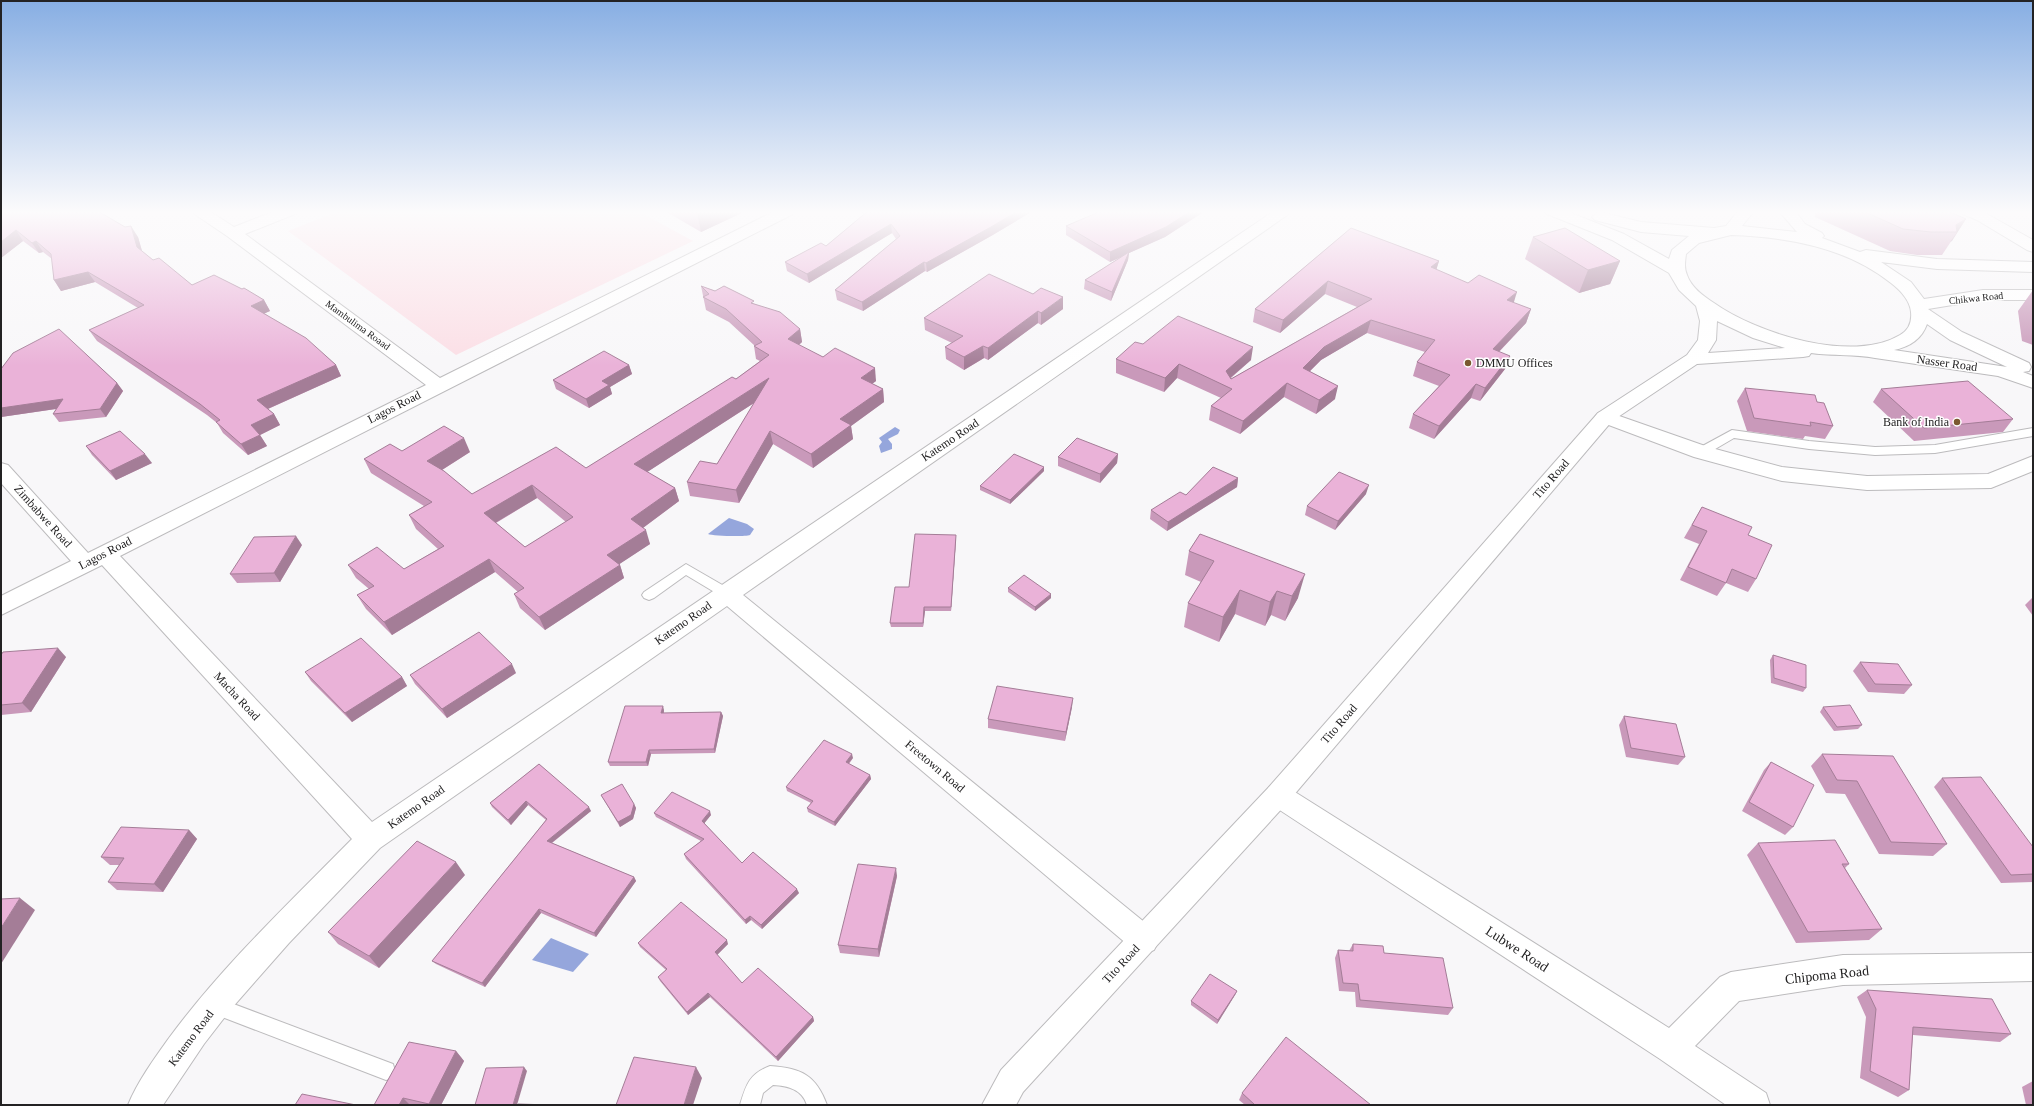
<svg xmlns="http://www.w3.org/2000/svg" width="2034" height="1106" font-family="'Times New Roman',serif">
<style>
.green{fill:#fbdee5}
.water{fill:#95a6dc}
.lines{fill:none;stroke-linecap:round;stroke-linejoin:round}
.lane-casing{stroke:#bcbbbd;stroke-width:2}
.street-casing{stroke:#bcbbbd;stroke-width:2}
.secondary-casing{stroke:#bcbbbd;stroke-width:2}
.lane{fill:#fff;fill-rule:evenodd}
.street{fill:#fff;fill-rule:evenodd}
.secondary{fill:#fff;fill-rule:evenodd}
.wall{fill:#c999ba;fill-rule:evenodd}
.shaded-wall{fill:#a47d97}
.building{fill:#eab2d8;stroke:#a47d97;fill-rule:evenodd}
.poi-dot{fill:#7a582f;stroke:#fff;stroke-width:1.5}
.labels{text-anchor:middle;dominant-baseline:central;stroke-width:3;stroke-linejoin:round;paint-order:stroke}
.far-street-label{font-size:10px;fill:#232223;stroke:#fff}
.poi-label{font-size:12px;fill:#232223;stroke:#fff;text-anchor:start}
.street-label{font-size:12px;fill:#232223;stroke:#fff}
.near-street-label{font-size:14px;fill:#232223;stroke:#fff}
</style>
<rect width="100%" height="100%" fill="#f8f7f9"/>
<polygon class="green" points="339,211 638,211 693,241 456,355 288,231"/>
<g class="water">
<polygon points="895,427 900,430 898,434 888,439 892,444 892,449 881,453 879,446 882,442 879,438"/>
<path d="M729,518L747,524L754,529L750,535C745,537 712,536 708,534Z"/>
<polygon points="551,938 589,954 573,972 532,960"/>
</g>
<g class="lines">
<g class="lane-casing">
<g id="lane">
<polygon points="2033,428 2033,436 1935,453 1875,455 1809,449 1734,438 1705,455 1697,455 1695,452 1697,449 1732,430 1809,441 1875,447 1935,445"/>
<polygon points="686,564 731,590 733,593 731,596 726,598 721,596 686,575 654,598 649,600 644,598 642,595 644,592"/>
<polygon points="215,997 393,1064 395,1071 393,1078 386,1080 209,1012 206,1006 209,1000"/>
<path d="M770,1066C801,1068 816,1075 827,1105H807C802,1089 788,1086 773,1085L763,1093L760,1105H740C746,1085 749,1074 770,1066Z"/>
</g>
</g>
<g class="street-casing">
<g id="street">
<path d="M190,211H209L234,227L275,211H298L295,214L245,234L440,378L775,211H796L793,214L120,556L372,822L1274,211H1293L743,595L1154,930L1159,940L1154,950L1144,954L1134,950L727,606L380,848L289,943L231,1009L204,1044L163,1105H128C138,1081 154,1059 169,1038C223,965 289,903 352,839L102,565L1,615V596L71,561L1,483V463L8,465L88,553L426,385L227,236Z"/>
<polygon points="1960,211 1982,211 1987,214 2033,240 2033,252 2027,250 1977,220 1963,214"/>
<polygon points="1605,411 1708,447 1782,467 1867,476 1988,474 2033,456 2033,471 1991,488 1867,490 1782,481 1694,457 1598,421 1595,417 1598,413"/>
<polygon points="1278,784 1287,787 1669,1028 1720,977 1731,972 1843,955 2033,953 2033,981 1843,985 1739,1001 1695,1046 1766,1093 1770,1105 1726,1105 1660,1059 1269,803 1265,795 1269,787"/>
</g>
</g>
<g class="secondary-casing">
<path id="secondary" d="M1544,211H1566L1624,234L1669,259L1672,250L1689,236L1641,232L1595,220L1592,217L1595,214L1600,212L1641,222L1714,228L1726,226L1738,211H1754L1742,226L1797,232L1779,211H1795L1805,224L1822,233L1824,236L1822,238L1860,252L1866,250L1937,259L2033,262V272L1937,269L1881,262L1911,282L1924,299L1983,290H2033V300H1983L1928,309L1962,332L2029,363L2031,367L2029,371L2023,372L2033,376V388L1998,376L1875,358C1856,354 1832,356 1811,353L1809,356L1803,357L1697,364L1612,421L1287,803L1023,1092L1016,1105H982L1001,1070L1269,787L1598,413L1687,355L1698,340L1700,321L1696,306L1679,290L1669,273L1612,240L1547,214ZM1731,235C1787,237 1846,247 1891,283C1900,290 1910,300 1911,312C1912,322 1909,330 1900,335C1852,364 1756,333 1714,303C1703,296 1691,287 1687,275C1684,268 1685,262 1686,254L1699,243ZM1717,321L1753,338L1785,348L1708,353L1716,340ZM1927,324L1950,340L2007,367L1894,350C1909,347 1922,339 1927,324Z"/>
</g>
<use href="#lane" class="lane"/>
<use href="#street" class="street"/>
<use href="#secondary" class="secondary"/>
</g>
<g class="wall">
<polygon points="1,211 138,237 142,251 153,260 192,285 242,289 264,300 270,311 264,313 336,365 341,376 268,409 274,414 280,425 260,435 267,446 248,455 223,433 217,423 207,415 97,341 89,330 138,308 95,282 61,291 54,280 52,259 43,252 39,253 23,241 1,258"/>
<polygon points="665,211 746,211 701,232"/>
<polygon points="858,211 1033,211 991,236 927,272 925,271 863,311 837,300 835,290 896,239 892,233 809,283 787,271 785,262 826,246 864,214"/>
<polygon points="1100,211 1205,211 1165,237 1129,253 1128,260 1111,301 1084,289 1085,280 1121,257 1110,262 1066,235 1066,226 1100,212"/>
<polygon points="1815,211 1948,211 1966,219 1942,255 1917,255 1890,251 1815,217"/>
<polygon points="1351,228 1439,261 1436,270 1514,303 1531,309 1526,323 1499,352 1510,356 1505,369 1480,401 1471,398 1434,439 1409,428 1413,414 1439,386 1413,376 1417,362 1425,352 1367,333 1321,360 1310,371 1335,399 1316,414 1284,397 1240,434 1209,420 1211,406 1221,398 1177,378 1164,392 1116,373 1116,359 1143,344 1251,360 1231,378 1231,379 1357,307 1325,294 1280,333 1253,322 1255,309"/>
<polygon points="1533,237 1620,261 1610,284 1579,293 1525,259"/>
<path d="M701,286L755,304L800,329L802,342L799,345L823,357L876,381L872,384L883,389L884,402L851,426L853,439L813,468L773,444L739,503L690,496L687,482L717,464L754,403L647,472L675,488L679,501L643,528L650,544L619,564L620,565L624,578L545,630L520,608L514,594L518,592L495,572L392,635L366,609L357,595L369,589L356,578L348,565L404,569L438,549L416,529L409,515L424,506L371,473L364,459L402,451L470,452L442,470L472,494L586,468L736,379L760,361L756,359L754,346H755L729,322L706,310ZM537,498L566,522L525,547L496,523Z"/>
<polygon points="2033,290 2033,345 2022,341 2018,311"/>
<polygon points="1063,309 1041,325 1038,323 988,360 984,358 964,370 946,359 945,347 952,343 925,330 924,318"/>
<polygon points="629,365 632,374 610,387 612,394 589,408 556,389 553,380"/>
<polygon points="1,369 117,383 123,391 106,417 59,422 53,414 56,409 1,417"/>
<polygon points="1745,388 1817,402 1833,426 1825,439 1805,436 1803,439 1747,431 1737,401"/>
<polygon points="1881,389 2013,419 2003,432 1914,441 1873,402"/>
<polygon points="86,446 152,463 116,480 92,455"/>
<polygon points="1118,454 1117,463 1100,483 1058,466 1058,457"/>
<polygon points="1044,471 1010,504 980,490 980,486"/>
<polygon points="1238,478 1237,487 1167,531 1150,519 1151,510 1186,495"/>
<polygon points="1366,494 1335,530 1305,515 1307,506"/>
<polygon points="1702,507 1748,535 1756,579 1748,592 1726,583 1717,596 1680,580 1699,544 1684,538"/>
<polygon points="1200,534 1298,598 1285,621 1271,615 1265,626 1235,614 1219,642 1184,627 1188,603 1201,582 1185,575 1189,551"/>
<polygon points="956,539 951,611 925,611 923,627 891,627 890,623 909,587"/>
<polygon points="302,545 280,582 237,583 230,574"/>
<polygon points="1008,588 1051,598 1035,611 1008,592"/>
<polygon points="2033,597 2033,616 2025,605"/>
<polygon points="1,655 66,657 31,712 1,715"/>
<polygon points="1773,655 1806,688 1803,692 1771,683 1770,660"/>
<polygon points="1860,662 1912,685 1904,694 1868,692 1853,671"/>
<polygon points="305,672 402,677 407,686 352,722 311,681"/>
<polygon points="516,673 447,718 415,684 410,675"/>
<polygon points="1072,707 1065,741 988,728 988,719"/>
<polygon points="1823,707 1862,725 1858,729 1834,731 1820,712"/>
<polygon points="664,710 664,713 721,712 723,716 715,753 651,754 648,766 610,766 608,762"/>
<polygon points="1624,716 1685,757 1678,765 1626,757 1619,725"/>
<polygon points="1822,754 1947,844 1933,856 1879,854 1845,794 1826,793 1811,766"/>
<polygon points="853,758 849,764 870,775 871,779 835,826 808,812 807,808 811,803 787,791 786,787"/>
<polygon points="1771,762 1793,827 1785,835 1742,811 1764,770"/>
<polygon points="539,764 591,811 552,843 634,877 636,881 596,937 541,913 485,987 436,964 432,961 546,820 528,805 511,825 492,807 490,803"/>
<polygon points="1942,778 2033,847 2033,882 2001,883 1934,787"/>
<polygon points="601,795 634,804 636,808 633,819 620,827"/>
<polygon points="654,813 711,815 704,823 742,863 799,893 762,929 751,920 746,924 686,859 684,854 701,841 656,817"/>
<polygon points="189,830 197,839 163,892 117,890 108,882 119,865 110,865 101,857"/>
<polygon points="1758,843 1849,864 1845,868 1882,929 1869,940 1796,943 1747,855"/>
<polygon points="465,875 379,968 338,944 328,932"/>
<polygon points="897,876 879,957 840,953 838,945"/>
<polygon points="638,943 728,944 717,955 742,983 813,1017 814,1021 778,1061 710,997 688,1015 660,981 658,977 666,970 640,947"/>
<polygon points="1353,944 1384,953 1453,1008 1448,1015 1356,1007 1355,992 1339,991 1335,958 1338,950 1349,951"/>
<polygon points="1867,990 2011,1034 2000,1042 1913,1035 1909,1090 1898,1097 1860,1078 1866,1017 1857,997"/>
<polygon points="1237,991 1235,995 1217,1024 1191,1005 1191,1001"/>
<polygon points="456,1051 464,1061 441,1105 374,1105"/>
<polygon points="2033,1081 2033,1105 2026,1105 2022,1087"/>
<polygon points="1242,1093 1371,1105 1245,1105 1239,1100"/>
</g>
<g class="shaded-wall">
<polygon points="698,211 746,211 701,232 697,212"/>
<polygon points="1018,211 1033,211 991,236 927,272 926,263"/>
<polygon points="1191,211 1205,211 1165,237 1129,253 1128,260 1111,301 1112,292 1128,254 1110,262 1110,252"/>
<polygon points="1966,219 1952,241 1950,242 1957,232 1956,225"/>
<polygon points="891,224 892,233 809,283 807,274"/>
<polygon points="131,226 138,237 144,258 137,247"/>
<polygon points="16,230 23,241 1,258 1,242"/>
<polygon points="36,241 43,252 39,253 32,243"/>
<polygon points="1439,261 1435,274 1431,267"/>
<polygon points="1620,261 1610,284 1579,293 1588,270"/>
<polygon points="924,262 925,271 863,311 862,302"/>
<polygon points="88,272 95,282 61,291 54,280"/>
<polygon points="1328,281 1325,294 1280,333 1283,320"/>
<polygon points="1517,292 1513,305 1507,300"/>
<polygon points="1063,297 1063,309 1041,325 1041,313"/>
<polygon points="264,300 270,311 257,317 251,306"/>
<polygon points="1531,309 1526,323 1488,363 1493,349"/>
<polygon points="1038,311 1038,323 988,360 988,348"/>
<polygon points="1371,320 1367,333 1321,360 1300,381 1303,368 1324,347"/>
<polygon points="800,329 802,342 790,352 788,339"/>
<polygon points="983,346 984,358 964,370 964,357"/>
<polygon points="1253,347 1251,360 1223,384 1226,371"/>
<polygon points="1510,356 1505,369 1480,401 1485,388"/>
<polygon points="1179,364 1177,378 1164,392 1165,378"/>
<polygon points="336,365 341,376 263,411 257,400"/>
<polygon points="629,365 632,374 610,387 612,394 589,408 586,399 602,381"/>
<polygon points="875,368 876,381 862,391 861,378"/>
<polygon points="769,378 771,392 638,478 634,464"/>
<polygon points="117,383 123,391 106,417 100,409"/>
<polygon points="1287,383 1284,397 1240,434 1243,421"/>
<polygon points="1476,384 1471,398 1434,439 1439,426"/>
<polygon points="1338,386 1335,399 1316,414 1319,400"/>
<polygon points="883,389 884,402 851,426 853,439 813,468 811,454 840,419"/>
<polygon points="63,399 69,407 1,417 1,408"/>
<polygon points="274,414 280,425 258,436 251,425"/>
<polygon points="770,431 773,444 739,503 736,490"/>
<polygon points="260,435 267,446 248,455 241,444"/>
<polygon points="464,438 470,452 434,475 427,461"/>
<polygon points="145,454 152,463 116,480 110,471"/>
<polygon points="1118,454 1117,463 1100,483 1100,474"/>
<polygon points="1044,467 1044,471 1010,504 1010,500"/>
<polygon points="1238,478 1237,487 1167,531 1168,522"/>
<polygon points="532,485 537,498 490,526 484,513"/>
<polygon points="1369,485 1366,494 1335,530 1338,521"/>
<polygon points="675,488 679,501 636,533 631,519"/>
<polygon points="646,530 650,544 612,569 607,555"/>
<polygon points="956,535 956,539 951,611 951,607"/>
<polygon points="296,536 302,545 280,582 274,573"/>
<polygon points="489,559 495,572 392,635 384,622"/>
<polygon points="620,565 624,578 545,630 539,617"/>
<polygon points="1305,574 1298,598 1285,621 1292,596"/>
<polygon points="1240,590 1235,614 1219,642 1223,617"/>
<polygon points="1277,591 1271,615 1265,626 1270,602"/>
<polygon points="1051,594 1051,598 1035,611 1035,607"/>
<polygon points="924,607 925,611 923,627 923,623"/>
<polygon points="58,648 66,657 31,712 22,703"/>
<polygon points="512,664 516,673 447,718 442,709"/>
<polygon points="402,677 407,686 352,722 345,713"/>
<polygon points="1073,698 1072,707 1065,741 1066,732"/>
<polygon points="663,706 664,710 663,717 661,713"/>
<polygon points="721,712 723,716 715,753 714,749"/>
<polygon points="649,750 651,754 648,766 646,762"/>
<polygon points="852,754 853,758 846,766 846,762"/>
<polygon points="870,775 871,779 835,826 834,822"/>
<polygon points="526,801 528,805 511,825 508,820"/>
<polygon points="634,804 636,808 633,819 620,827 618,822"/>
<polygon points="589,807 591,811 549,845 547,841"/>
<polygon points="710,811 711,815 703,825 702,821"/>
<polygon points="189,830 197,839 163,892 154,884"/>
<polygon points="456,862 465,875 379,968 369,956"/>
<polygon points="896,868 897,876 879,957 878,949"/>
<polygon points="634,877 636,881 596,937 594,933"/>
<polygon points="797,889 799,893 762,929 761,925"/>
<polygon points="20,898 35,910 1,964 1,928"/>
<polygon points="539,909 541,913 485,987 482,983"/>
<polygon points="750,916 751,920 746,924 745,920"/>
<polygon points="727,940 728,944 716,956 715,952"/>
<polygon points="1237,991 1235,995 1217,1024 1218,1020"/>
<polygon points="708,993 710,997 688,1015 687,1012"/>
<polygon points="813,1017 814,1021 778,1061 776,1057"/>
<polygon points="456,1051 464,1061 441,1105 430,1105 429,1104"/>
<polygon points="524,1067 527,1071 517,1105 513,1105"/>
<polygon points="696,1067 702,1078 693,1105 684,1105"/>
<polygon points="403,1098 410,1105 399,1105"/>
</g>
<g class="building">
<polygon points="1,211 98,211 125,227 131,226 137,247 153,260 159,258 192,285 214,275 242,289 244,288 264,300 251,306 306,338 336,365 257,400 274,414 251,425 260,435 241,444 216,422 220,420 200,404 89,330 144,305 88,272 54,280 51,254 36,241 32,243 16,230 1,242"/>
<polygon points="868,211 1018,211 991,227 926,263 924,262 862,302 835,290 900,236 891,224 807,274 785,262 821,243 826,246"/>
<polygon points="1101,211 1191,211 1166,227 1110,252 1066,226"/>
<polygon points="1863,211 1948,211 1966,219 1956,225 1957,232 1931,232 1903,229"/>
<polygon points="1351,228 1439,261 1431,267 1468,283 1479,275 1517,292 1507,300 1531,309 1493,349 1510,356 1485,388 1476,384 1439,426 1413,414 1450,375 1417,362 1435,340 1371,320 1324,347 1303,368 1338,386 1319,400 1287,383 1243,421 1211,406 1232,389 1179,364 1165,378 1116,359 1135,342 1143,344 1178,316 1253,347 1226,371 1231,379 1372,299 1328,281 1283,320 1255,309"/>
<polygon points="1565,228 1620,261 1588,270 1533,237"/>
<polygon points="1129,252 1112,292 1085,280"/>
<polygon points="989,274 1033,294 1041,288 1063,297 1041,313 1038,311 988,348 983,346 964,357 945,347 963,336 924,318"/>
<path d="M701,286L715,291L724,286L754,301L751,303L780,312L800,329L788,339L823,357L835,348L875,368L861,378L883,389L840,419L851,425L811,454L770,431L736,490L687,482L700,461L717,464L769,378L634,464L675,488L631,519L646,530L607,555L620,565L539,617L514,594L524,588L489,559L384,622L357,595L374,586L348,565L377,547L404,569L444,546L409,515L432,502L364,459L390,444L402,451L444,426L464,438L427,461L444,471L472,494L556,447L586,468L732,377L736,379L769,355L754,346L762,342L726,309L703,297L709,294ZM532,485L573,517L525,547L484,513Z"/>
<polygon points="59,329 117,383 100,409 53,414 63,399 1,408 1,369 13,353"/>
<polygon points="604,351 629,365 602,381 609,385 586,399 553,380"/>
<polygon points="1968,381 2013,419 1924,428 1881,389"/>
<polygon points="1745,388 1815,395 1817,402 1824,403 1833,426 1810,422 1811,426 1754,418"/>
<polygon points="120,431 145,454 110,471 86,446"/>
<polygon points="1077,438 1118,454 1100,474 1058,457"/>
<polygon points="1014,454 1044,467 1010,500 980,486"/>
<polygon points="1213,467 1238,478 1168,522 1151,510 1180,492 1186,495"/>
<polygon points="1339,472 1369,485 1338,521 1307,506"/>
<polygon points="1702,507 1752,527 1748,535 1772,545 1756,579 1732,569 1726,583 1688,567 1707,531 1692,525"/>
<polygon points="915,534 956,535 951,607 924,607 923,623 890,623 895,587 909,587"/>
<polygon points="1200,534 1305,574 1292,596 1277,591 1270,602 1240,590 1223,617 1188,603 1214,561 1189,551"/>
<polygon points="296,536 274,573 230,574 254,537"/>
<polygon points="1024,575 1051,594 1035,607 1008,588"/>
<polygon points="479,632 512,664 442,709 410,675"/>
<polygon points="361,638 402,677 345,713 305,672"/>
<polygon points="58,648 22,703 1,705 1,655 3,652"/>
<polygon points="1773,655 1806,665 1806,688 1774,678"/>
<polygon points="1860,662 1898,664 1912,685 1875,684"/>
<polygon points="997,686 1073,698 1066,732 988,719"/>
<polygon points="1850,705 1862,725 1837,727 1823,707"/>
<polygon points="625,706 663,706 661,713 721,712 714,749 649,750 646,762 608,762"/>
<polygon points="1624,716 1676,724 1685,757 1631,748"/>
<polygon points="824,740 852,754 846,762 870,775 834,822 807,808 813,801 786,787"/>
<polygon points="1822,754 1893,756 1947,844 1891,842 1857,781 1837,780"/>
<polygon points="1771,762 1814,785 1793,827 1749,802"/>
<polygon points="539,764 589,807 547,841 634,877 594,933 539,909 482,983 432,961 547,819 526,801 508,820 490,803"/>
<polygon points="1981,777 2033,847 2033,874 2011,875 1942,778"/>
<polygon points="622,784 634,804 631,815 618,822 601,795"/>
<polygon points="672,792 710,811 702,821 742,863 753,852 797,889 761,925 750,916 745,920 684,854 704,839 654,813"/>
<polygon points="121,827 189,830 154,884 108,882 124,858 101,857"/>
<polygon points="1835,840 1849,864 1842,864 1882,929 1808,932 1758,843"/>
<polygon points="417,841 456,862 369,956 328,932"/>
<polygon points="858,864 896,868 878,949 838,945"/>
<polygon points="20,898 1,928 1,899"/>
<polygon points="681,902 727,940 715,952 742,983 758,968 813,1017 776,1057 708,993 687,1012 658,977 667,969 638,943"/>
<polygon points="1353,944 1383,946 1384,953 1443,958 1453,1008 1360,1000 1358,984 1343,983 1338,950 1353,951"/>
<polygon points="1210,974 1237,991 1218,1020 1191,1001"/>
<polygon points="1867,990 1992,999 2011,1034 1913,1027 1909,1090 1870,1071 1876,1009"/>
<polygon points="1286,1037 1371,1105 1255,1105 1242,1093"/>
<polygon points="409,1042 456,1051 429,1104 403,1098 399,1105 374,1105"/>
<polygon points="634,1057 696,1067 684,1105 616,1105"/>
<polygon points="524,1067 513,1105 475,1105 486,1068"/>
<polygon points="302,1094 356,1105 295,1105"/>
<polygon points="518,1104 550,1105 518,1105"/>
</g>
<linearGradient id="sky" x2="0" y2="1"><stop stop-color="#87aee3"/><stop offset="0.58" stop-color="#fcfbfc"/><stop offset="1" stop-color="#fcfbfc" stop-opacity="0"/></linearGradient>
<rect width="2034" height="366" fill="url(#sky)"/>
<g class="poi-dot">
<circle cx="1468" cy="363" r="4"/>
<circle cx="1957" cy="422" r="4"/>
</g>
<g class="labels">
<g class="far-street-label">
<text transform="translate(1976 298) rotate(-6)">Chikwa Road</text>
<text transform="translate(358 325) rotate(36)">Mambulima Roaad</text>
</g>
<g class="poi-label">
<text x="1476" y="363">DMMU Offices</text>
<text x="1949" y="422" text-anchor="end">Bank of India</text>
</g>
<g class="street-label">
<text transform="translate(1947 363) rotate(8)">Nasser Road</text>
<text transform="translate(394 407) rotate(-27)">Lagos Road</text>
<text transform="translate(950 440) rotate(-34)">Katemo Road</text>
<text transform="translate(1551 479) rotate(-49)">Tito Road</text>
<text transform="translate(43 516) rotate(48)">Zimbabwe Road</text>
<text transform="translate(105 553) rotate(-27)">Lagos Road</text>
<text transform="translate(683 623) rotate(-35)">Katemo Road</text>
<text transform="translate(237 696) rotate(47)">Macha Road</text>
<text transform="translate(1339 724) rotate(-49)">Tito Road</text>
<text transform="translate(935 766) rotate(40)">Freetown Road</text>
<text transform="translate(416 807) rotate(-35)">Katemo Road</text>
<text transform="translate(1121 964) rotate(-47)">Tito Road</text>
<text transform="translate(191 1038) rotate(-53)">Katemo Road</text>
</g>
<g class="near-street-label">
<text transform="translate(1517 949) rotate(33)">Lubwe Road</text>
<text transform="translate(1827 975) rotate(-6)">Chipoma Road</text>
</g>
</g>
<rect width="2034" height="1106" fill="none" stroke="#232223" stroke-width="4"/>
</svg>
